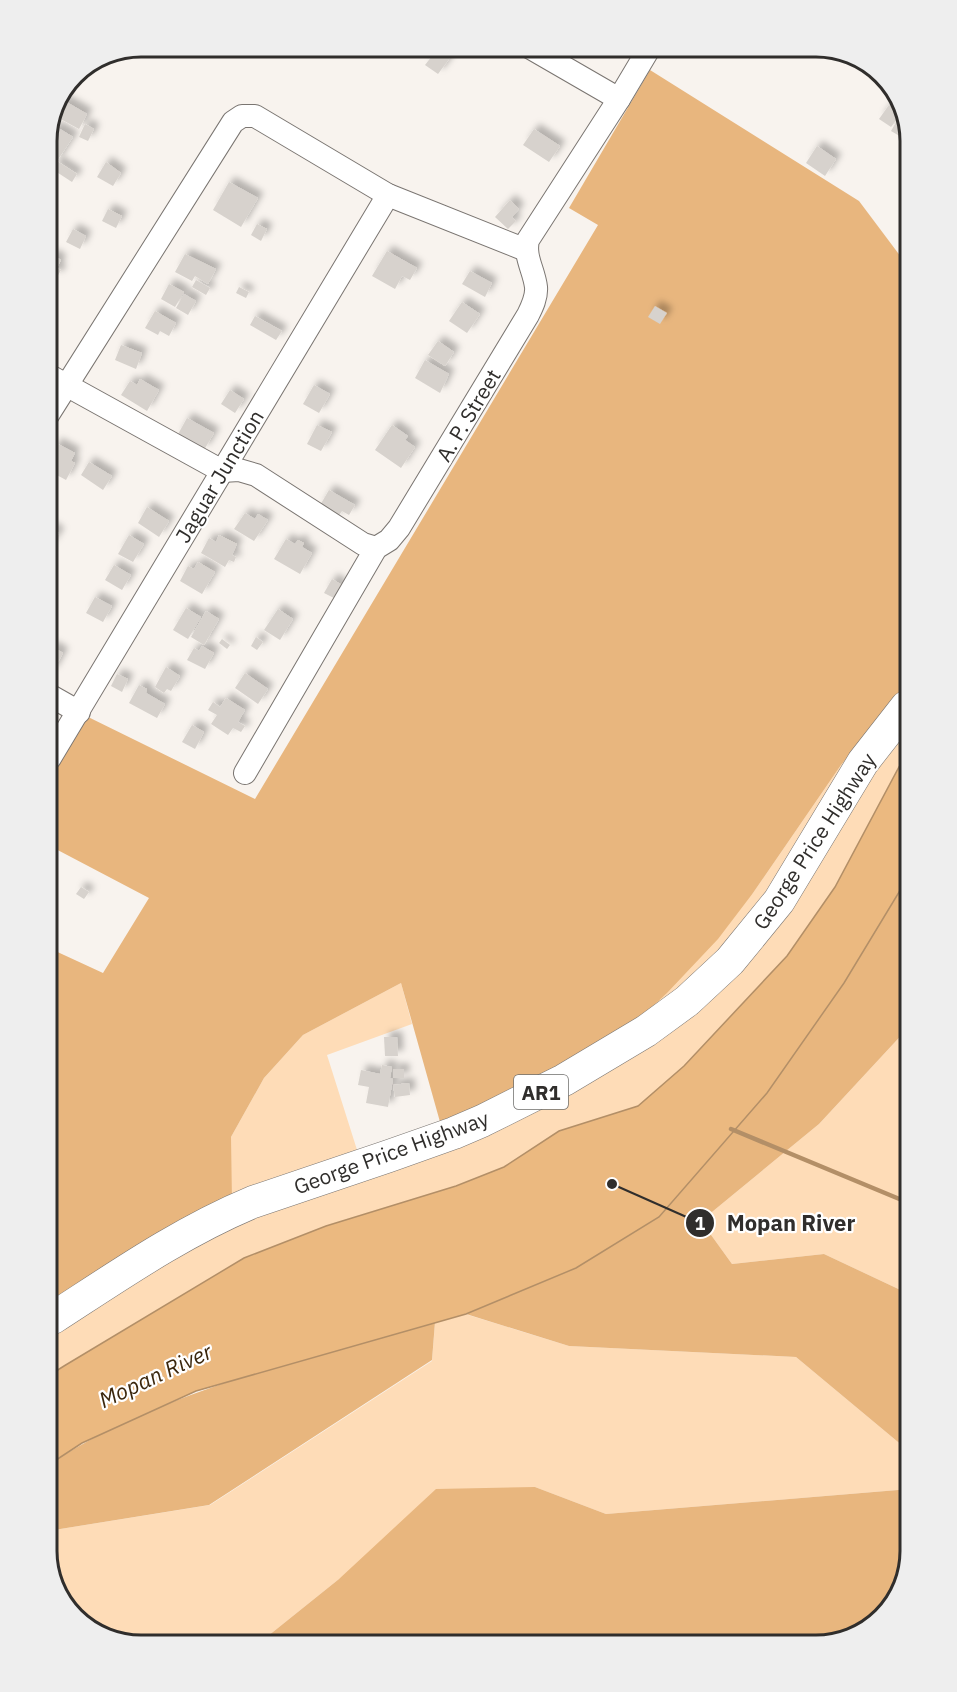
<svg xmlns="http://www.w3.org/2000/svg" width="957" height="1692" font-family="'IBM Plex Sans',sans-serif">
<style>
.green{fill:#fedcb7}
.forest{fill:#e8b67e}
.water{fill:#ebb980;stroke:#b38f67;stroke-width:1.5}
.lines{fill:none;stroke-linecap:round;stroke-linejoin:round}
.stream{stroke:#b38f67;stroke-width:4.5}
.building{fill:#d7d2cd;filter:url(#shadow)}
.minor-casing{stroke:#7a7571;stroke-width:24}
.highway-casing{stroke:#7a7571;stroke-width:33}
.minor{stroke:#fff;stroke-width:22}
.highway{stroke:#fff;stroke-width:32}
.labels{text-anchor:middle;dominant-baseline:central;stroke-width:4.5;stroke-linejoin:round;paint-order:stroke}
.shield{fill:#fff;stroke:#6e6d6b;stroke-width:1.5}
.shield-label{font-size:20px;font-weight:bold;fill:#302e2c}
.street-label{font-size:21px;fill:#302e2c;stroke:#fff}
.water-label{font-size:22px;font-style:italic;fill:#3b270d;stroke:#fff}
.rim{fill:none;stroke:#302e2c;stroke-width:3}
.leader{fill:none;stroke:#302e2c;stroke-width:2}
.callout-dot{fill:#302e2c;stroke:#fff;stroke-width:2}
.mark-label{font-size:18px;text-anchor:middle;font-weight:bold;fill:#fff}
.callout-label{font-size:22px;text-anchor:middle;font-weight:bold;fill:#302e2c;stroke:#fff;stroke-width:4.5;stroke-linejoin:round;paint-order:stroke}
</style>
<defs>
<filter id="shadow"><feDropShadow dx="5.5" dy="-5.5" stdDeviation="3" flood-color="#0004"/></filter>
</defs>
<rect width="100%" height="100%" fill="#f8f3ee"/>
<g class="green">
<polygon points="906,686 906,757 899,767 835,887 787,956 684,1066 638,1106 559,1131 504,1167 456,1186 326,1226 244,1258 53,1373 52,1307 231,1202 231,1137 264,1078 303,1035 401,983 412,1024 327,1055 358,1153 442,1129 753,893 841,765"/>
<polygon points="908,1028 909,1294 824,1254 732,1264 701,1221 819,1124"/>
<polygon points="465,1314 569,1346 796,1357 910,1452 910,1489 606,1514 535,1487 339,1579 258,1644 135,1645 88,1629 54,1587 54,1530 210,1505 432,1361 435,1322"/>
</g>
<g class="forest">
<polygon points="650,70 859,201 904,261 906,686 841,765 753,893 718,939 667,993 621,1036 442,1129 401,983 303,1035 264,1078 231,1137 232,1202 52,1307 51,949 103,973 149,898 50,846 50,765 80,713 255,799 598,225 569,208"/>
<polygon points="907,879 908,1028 819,1124 701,1221 732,1264 824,1254 909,1294 910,1452 796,1357 569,1346 466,1314 576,1268 659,1217 767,1093 844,983"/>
<path d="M435,1322L432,1360L209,1505L54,1530L53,1462C165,1390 308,1358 435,1322Z"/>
<polygon points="535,1487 606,1514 910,1489 910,1557 894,1604 852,1638 258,1644 339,1579 436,1489"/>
</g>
<polygon class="water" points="906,757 907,879 844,983 767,1093 659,1217 576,1268 466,1314 196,1391 82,1443 53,1462 53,1373 64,1366 244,1258 326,1226 456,1186 504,1167 559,1131 638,1106 684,1066 787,956 835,887 899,767"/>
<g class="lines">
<polyline class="stream" points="731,1129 909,1203"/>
</g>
<g class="building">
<polygon points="439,47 452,55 438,74 425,65"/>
<polygon points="63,100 87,114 79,129 55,116"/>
<polygon points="889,105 901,114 891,127 879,119"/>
<polygon points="898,119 903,123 903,138 891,131"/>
<polygon points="85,124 94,129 88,141 79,137"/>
<polygon points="55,126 73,137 57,161 47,154 47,139"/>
<polygon points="534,129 560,146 549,162 523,145"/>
<polygon points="817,146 836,159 825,176 806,163"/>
<polygon points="57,161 77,174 72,182 52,169"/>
<polygon points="106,162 121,173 113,186 97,177"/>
<polygon points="229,182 258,198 241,227 213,210"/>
<polygon points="510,200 519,209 512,217 516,221 508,229 495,217"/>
<polygon points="108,209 122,216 116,228 102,221"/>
<polygon points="257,224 267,229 261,241 251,235"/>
<polygon points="73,229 86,236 80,249 66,242"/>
<polygon points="387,251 417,268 410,280 402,276 395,289 372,276"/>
<polygon points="51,254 61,260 57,268 61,270 57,277 47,272 47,261"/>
<polygon points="185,254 216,269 208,284 195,276 192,281 175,272"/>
<polygon points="470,271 492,283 485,297 462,284"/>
<polygon points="196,280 210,288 206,295 192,287"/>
<polygon points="169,284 184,292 175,307 161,299"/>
<polygon points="239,287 249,292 246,298 236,293"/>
<polygon points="184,294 196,301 188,315 176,308"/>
<polygon points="462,302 480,314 467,333 449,321"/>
<polygon points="655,306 667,313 660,324 648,317"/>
<polygon points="155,311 176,323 169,336 160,331 158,335 145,328"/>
<polygon points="255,316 282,331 276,340 250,325"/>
<polygon points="438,341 454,352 445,366 428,355"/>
<polygon points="121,345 142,353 136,369 115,360"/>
<polygon points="425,360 449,374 440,393 415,378"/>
<polygon points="140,379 159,390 147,411 121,395 130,381 137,385"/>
<polygon points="314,385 330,394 319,413 303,404"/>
<polygon points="230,390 244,399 235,413 221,404"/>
<polygon points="187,418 214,433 204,450 177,436"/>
<polygon points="317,425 332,432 321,451 307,444"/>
<polygon points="392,425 408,436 405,440 415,447 401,468 375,450"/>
<polygon points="56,443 75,453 71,461 75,463 66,480 53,473 58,465 48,460"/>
<polygon points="89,462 112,476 103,490 81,475"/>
<polygon points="329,490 355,505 349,515 342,511 337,518 319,507"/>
<polygon points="147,507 169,521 159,537 138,523"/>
<polygon points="245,513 255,519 258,514 268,520 254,541 234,529"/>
<polygon points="49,526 59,533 49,548"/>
<polygon points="129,535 144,544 133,562 118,554"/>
<polygon points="219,535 237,544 232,555 236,557 234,562 229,560 225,567 201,553 209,538 216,542"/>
<polygon points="286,539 295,544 298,540 304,543 302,547 312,553 300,574 274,559"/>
<polygon points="198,562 215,572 202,594 180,581 188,566 194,569"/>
<polygon points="114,565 131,575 122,590 105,580"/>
<polygon points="332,579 342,585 334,598 324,593"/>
<polygon points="95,597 112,606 103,622 86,613"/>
<polygon points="186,608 201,617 188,639 173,630"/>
<polygon points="278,609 293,619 280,640 264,630"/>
<polygon points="206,611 219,619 204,645 191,637"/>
<polygon points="256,637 263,642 257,650 251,646"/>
<polygon points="222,639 230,645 227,649 219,643"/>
<polygon points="51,646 63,653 52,673 49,672 49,649"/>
<polygon points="202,646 214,653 205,669 187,660 194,648 199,651"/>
<polygon points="166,667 180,676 171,691 167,689 164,693 155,687"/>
<polygon points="245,673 268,689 258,704 235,688"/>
<polygon points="117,674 128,679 122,692 111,686"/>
<polygon points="139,685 147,689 146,693 165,704 157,718 129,703"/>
<polygon points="226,698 245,710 238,722 245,726 241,732 233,728 228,735 211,724 217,715 208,710 213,702 220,707"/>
<polygon points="192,725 204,732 195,749 182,742"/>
<polygon points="81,887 89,892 84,899 76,894"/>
<polygon points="384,1037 397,1037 398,1056 385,1056"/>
<polygon points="382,1065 392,1067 390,1078 393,1079 388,1107 366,1103 369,1087 358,1085 361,1070 380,1074"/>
<rect x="393" y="1069" width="11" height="9"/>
<polygon points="409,1083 410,1095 395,1097 393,1085"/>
</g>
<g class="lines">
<g class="minor-casing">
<g id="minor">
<polyline points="529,47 619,99"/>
<polyline points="48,375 222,471 239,470 256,475 363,544 376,548"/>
<polyline points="48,415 233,122 242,116 255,116 388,195 526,250"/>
<polyline points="49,695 79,712"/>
<polyline points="50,758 388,195"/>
<path d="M245,773L376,548L389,540L399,528L528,315C532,307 537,297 536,287C534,270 524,257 528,240L619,99L650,47"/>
</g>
</g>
<g class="highway-casing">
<path id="highway" d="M53,1318C118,1276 181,1232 253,1202L389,1156L454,1133L482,1121L564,1080L646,1031L687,1001L730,961L779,901L863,762L906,707"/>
</g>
<use href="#minor" class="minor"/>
<use href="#highway" class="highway"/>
</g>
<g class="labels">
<rect class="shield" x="514" y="1075" width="54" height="34" rx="4.5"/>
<g class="shield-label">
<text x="541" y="1092">AR1</text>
</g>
<g class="street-label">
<text transform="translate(468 415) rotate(-59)">A. P. Street</text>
<text transform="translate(219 476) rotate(-59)">Jaguar Junction</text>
<text transform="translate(814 841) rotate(-57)">George Price Highway</text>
<text transform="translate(391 1152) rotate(-20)">George Price Highway</text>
</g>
<g class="water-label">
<text transform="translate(155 1375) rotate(-25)">Mopan River</text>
</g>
</g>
<path d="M0 0H957V1692H0ZM141 57H816A84 84 0 0 1 900 141V1551A84 84 0 0 1 816 1635H141A84 84 0 0 1 57 1551V141A84 84 0 0 1 141 57Z" fill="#eee" fill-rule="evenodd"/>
<path class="rim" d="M141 57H816A84 84 0 0 1 900 141V1551A84 84 0 0 1 816 1635H141A84 84 0 0 1 57 1551V141A84 84 0 0 1 141 57Z"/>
<path class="leader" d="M612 1184L700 1223"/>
<g class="callout-dot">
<circle cx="612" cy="1184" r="6"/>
<circle cx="700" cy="1223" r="15"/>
</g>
<g class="mark-label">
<text x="700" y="1230">1</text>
</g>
<g class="callout-label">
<text x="791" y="1231">Mopan River</text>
</g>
</svg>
